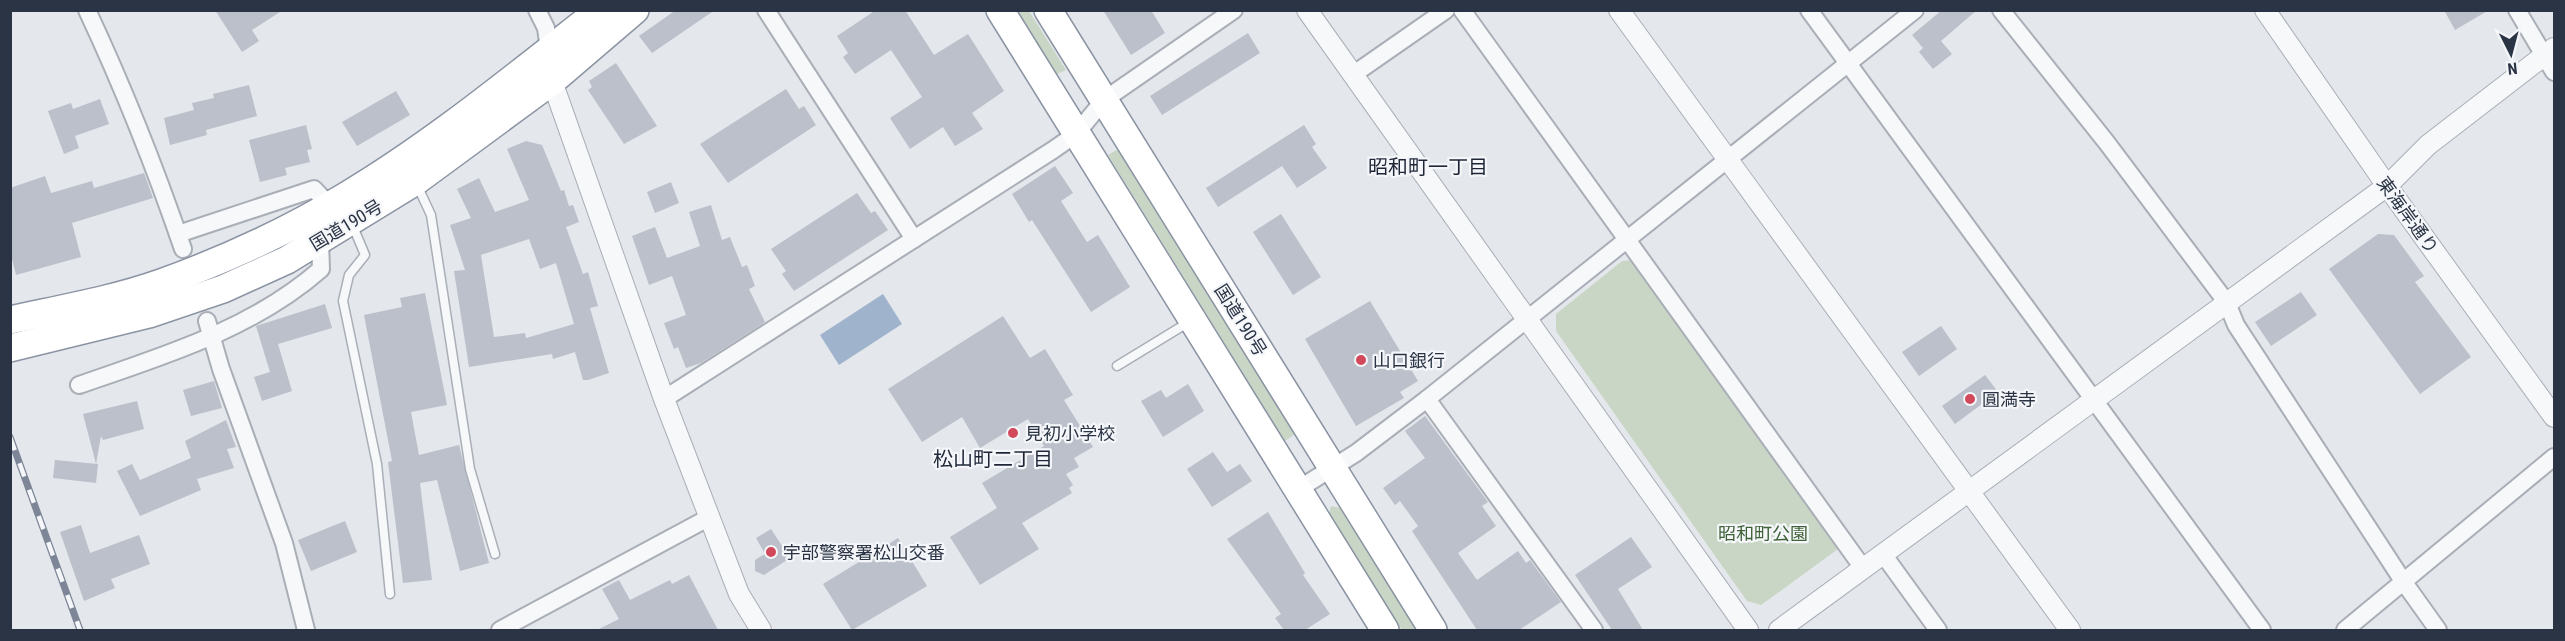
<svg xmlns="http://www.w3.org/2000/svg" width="2565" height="641" font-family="'Roboto Condensed','Noto Sans JP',sans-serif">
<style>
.green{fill:#c9d6c5}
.water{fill:#9fb4cc}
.building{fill:#bbc0ca;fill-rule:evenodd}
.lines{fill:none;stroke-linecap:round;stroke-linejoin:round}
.service-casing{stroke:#a9aeb7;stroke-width:11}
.minor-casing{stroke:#a9aeb7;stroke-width:20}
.tertiary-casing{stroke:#a9aeb7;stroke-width:22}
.trunk-casing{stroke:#8b94a3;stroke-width:30}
.service{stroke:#f7f8fa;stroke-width:8}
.minor{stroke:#f7f8fa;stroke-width:16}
.tertiary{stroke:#f7f8fa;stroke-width:20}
.trunk{stroke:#fff;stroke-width:27}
.rail-casing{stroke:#7d8696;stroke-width:7}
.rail{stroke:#f4f6f9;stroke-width:4.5;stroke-dasharray:14;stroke-linecap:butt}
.poi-dot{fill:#d1495b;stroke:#f4f6f9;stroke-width:2}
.labels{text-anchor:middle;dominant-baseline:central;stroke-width:4.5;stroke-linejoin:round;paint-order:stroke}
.street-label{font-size:18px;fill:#2b3445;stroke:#f4f6f9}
.poi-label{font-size:18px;fill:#2b3445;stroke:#f4f6f9;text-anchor:start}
.park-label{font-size:18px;fill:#3f6138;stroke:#f4f6f9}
.neighbourhood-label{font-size:20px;fill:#1d2536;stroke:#f4f6f9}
</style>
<rect width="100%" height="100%" fill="#e4e7ec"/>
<g class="green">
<polygon points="1017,11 1029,11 1066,70 1057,74"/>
<polygon points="1120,148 1295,434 1285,441 1108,155"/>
<polygon points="1632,260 1838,549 1761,605 1747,601 1556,331 1556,314 1622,261"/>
<polygon points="1331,506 1340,508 1417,630 1402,630 1329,514"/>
</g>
<polygon class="water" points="883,294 902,324 839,365 820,335"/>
<g class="building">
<polygon points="215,10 283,10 252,30 259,41 242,52"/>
<polygon points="676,10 715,10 652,53 639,36"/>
<polygon points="876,10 905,10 934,55 968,34 1004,91 972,113 983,129 955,146 943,127 910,149 890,118 922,97 891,50 855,74 843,57 848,53 837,36"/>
<polygon points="1103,10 1151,10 1165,33 1131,55"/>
<polygon points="1942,10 1977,10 1941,41 1952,54 1933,69 1919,52 1923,48 1912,35"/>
<polygon points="2444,10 2489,10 2455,30"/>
<polygon points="1248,33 1260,53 1162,115 1150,96"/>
<polygon points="616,63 657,126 624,144 588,90 592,87 589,81"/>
<polygon points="249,85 257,116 206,130 207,135 170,145 164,118 194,110 192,103 214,98 213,94"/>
<polygon points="786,89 799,109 804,106 816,125 728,183 700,144"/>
<polygon points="396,91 410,115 357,146 342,122"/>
<polygon points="100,99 109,124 75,136 79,148 64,154 48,111 71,103 73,109"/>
<polygon points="306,125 312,149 307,150 310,162 285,168 287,175 260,182 249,140"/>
<polygon points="1304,125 1316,144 1312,147 1327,168 1297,188 1282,166 1218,207 1206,188"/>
<path d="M526,141L542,145L561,191L564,190L569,206L573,205L579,222L566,227L583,274L588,272L598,306L590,308L609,373L588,380H583L575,352L553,359L552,354L469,367L454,271L465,270L450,225L471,218L457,189L479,178L495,212L529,200L507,149ZM529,239L540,269L556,263L574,324L526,338L525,333L494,337L481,255Z"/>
<polygon points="1055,166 1073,193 1061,201 1087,242 1098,235 1130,287 1091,312 1032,220 1029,222 1012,194"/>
<polygon points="144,173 153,198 72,223 81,257 16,275 10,251 10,188 45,176 51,193 92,181 94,188"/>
<polygon points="671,182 679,203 655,213 647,192"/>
<polygon points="857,193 871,213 875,211 888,230 794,291 782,274 786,271 771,249"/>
<polygon points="711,205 722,240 730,237 742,267 747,265 755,286 749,289 765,322 701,363 686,368 678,347 674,349 664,323 686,315 672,276 649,285 632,236 655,227 667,258 700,246 689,212"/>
<polygon points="1281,214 1321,277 1293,295 1253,232"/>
<polygon points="2378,234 2394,235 2424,276 2415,282 2471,357 2420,394 2329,269"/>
<polygon points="2301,292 2317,315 2271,346 2255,322"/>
<polygon points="425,293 447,405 411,412 419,455 459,445 489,563 460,571 437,480 420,483 432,580 403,583 388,462 392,461 364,315 402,307 400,298"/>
<polygon points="1370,301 1418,381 1400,392 1404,398 1356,426 1305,339"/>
<polygon points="325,304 332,328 278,344 292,391 262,401 254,377 270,372 256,326"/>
<polygon points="1003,316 1030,358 1045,349 1073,395 1064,400 1093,447 1074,458 1079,467 1066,474 1073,485 1069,488 1072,493 1022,523 1039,549 980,585 950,537 997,508 982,483 1044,446 1028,419 980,448 962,417 922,442 888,389"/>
<polygon points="1941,326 1957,349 1919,376 1902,352"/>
<polygon points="1985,375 1998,392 1955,424 1942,406"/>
<polygon points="214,381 222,408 191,416 183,390"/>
<polygon points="1188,384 1204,411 1163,437 1141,401 1161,390 1166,398"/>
<polygon points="137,401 144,429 103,440 101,436 96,464 83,414"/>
<polygon points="1425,416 1488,502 1482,506 1496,526 1458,553 1477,580 1518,551 1526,563 1530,560 1561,602 1519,630 1477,630 1412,531 1418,526 1400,501 1395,505 1383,488 1425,458 1405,431"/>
<polygon points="226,420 236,447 227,449 234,468 197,479 201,490 140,516 117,471 132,464 140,480 191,458 185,441"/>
<polygon points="1213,452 1227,472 1240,464 1252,481 1212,507 1187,469"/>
<polygon points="55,460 98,464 96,483 53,478"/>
<polygon points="1268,512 1305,573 1303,575 1330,614 1305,630 1284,630 1275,618 1281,614 1227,539"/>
<polygon points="345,521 357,552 311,571 298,540"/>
<polygon points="81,525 90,553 139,535 150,564 111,579 115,588 84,601 60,532"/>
<polygon points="771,529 790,558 764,575 755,571 755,560 765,554 756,538"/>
<polygon points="1631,537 1652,567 1618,589 1643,630 1612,630 1575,575"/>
<polygon points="898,538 927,586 852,630 823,584"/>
<polygon points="689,575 718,630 597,630 619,619 602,589 619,580 630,600 670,580 672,584"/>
</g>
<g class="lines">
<g class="service-casing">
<g id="service">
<polyline points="417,185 431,215 470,469 495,554"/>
<polyline points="352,224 365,255 349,275 343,301 377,464 390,594"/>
<polyline points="1117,366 1189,322"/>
</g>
</g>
<g class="minor-casing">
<g id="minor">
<path d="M87,10C124,89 155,167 183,249"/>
<polyline points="537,10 546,28 549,49"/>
<polyline points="766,10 914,239"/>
<polyline points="1462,10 1863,568"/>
<polyline points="1809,10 2262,630"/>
<polyline points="2001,10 2107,143 2227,303 2236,325 2403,581 2438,630"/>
<polyline points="2517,10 2554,72"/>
<polyline points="1354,74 1446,10"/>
<polyline points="178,234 314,189 329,205"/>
<polyline points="207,321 221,369 284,543 306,630"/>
<path d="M79,385C163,356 253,329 321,269L320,241"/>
<polyline points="664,399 1053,150 1076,134 1104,100 1234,10"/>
<polyline points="1427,399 1594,630"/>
<polyline points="1297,490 1356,453 1427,399 1915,10"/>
<polyline points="1883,554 1938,630"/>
<polyline points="500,630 710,517"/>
<polyline points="2345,630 2554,457"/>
</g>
</g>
<g class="tertiary-casing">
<g id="tertiary">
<polyline points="1307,10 1748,630"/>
<polyline points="1619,10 2070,630"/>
<polyline points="2265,10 2387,186 2554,417"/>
<polyline points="551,70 552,81 664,399 739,594 761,630"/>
<polyline points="1779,630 2387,186 2428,145 2554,48"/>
</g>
</g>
<g class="trunk-casing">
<g id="trunk">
<polyline points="1000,10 1385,630"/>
<polyline points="1048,10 1433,630"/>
<path d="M10,320C60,309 113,300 161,283C225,260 288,231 346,196C435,143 518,74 600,10"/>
<polyline points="10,348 149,314 223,289 287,260 416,181 552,81 635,10"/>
</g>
</g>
<use href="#service" class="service"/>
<use href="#minor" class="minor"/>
<use href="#tertiary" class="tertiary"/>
<use href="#trunk" class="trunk"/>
<g class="rail-casing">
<polyline id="rail" points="10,437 80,630"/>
</g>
<use href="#rail" class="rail"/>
</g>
<g class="poi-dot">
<circle cx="1361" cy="360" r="6"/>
<circle cx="1970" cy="399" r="6"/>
<circle cx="1013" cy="433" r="6"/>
<circle cx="771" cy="552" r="6"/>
</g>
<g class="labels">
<g class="street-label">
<text transform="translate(2408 215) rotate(54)">東海岸通り</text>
<text transform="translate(346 225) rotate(-31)">国道190号</text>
<text transform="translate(1241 320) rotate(58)">国道190号</text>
</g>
<g class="poi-label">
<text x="1373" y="360">山口銀行</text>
<text x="1982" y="399">圓満寺</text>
<text x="1025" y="433">見初小学校</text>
<text x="783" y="552">宇部警察署松山交番</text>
</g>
<g class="park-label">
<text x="1763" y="533">昭和町公園</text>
</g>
<g class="neighbourhood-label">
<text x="1428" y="167">昭和町一丁目</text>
<text x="993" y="459">松山町二丁目</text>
</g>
</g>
<rect width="2565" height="641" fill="none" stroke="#2b3445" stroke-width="24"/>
<g transform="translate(2511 54) rotate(174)" stroke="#f4f6f9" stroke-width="4.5" paint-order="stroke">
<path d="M0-4.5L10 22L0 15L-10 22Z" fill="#2b3445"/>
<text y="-9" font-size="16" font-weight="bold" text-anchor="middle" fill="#2b3445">N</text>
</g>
</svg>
